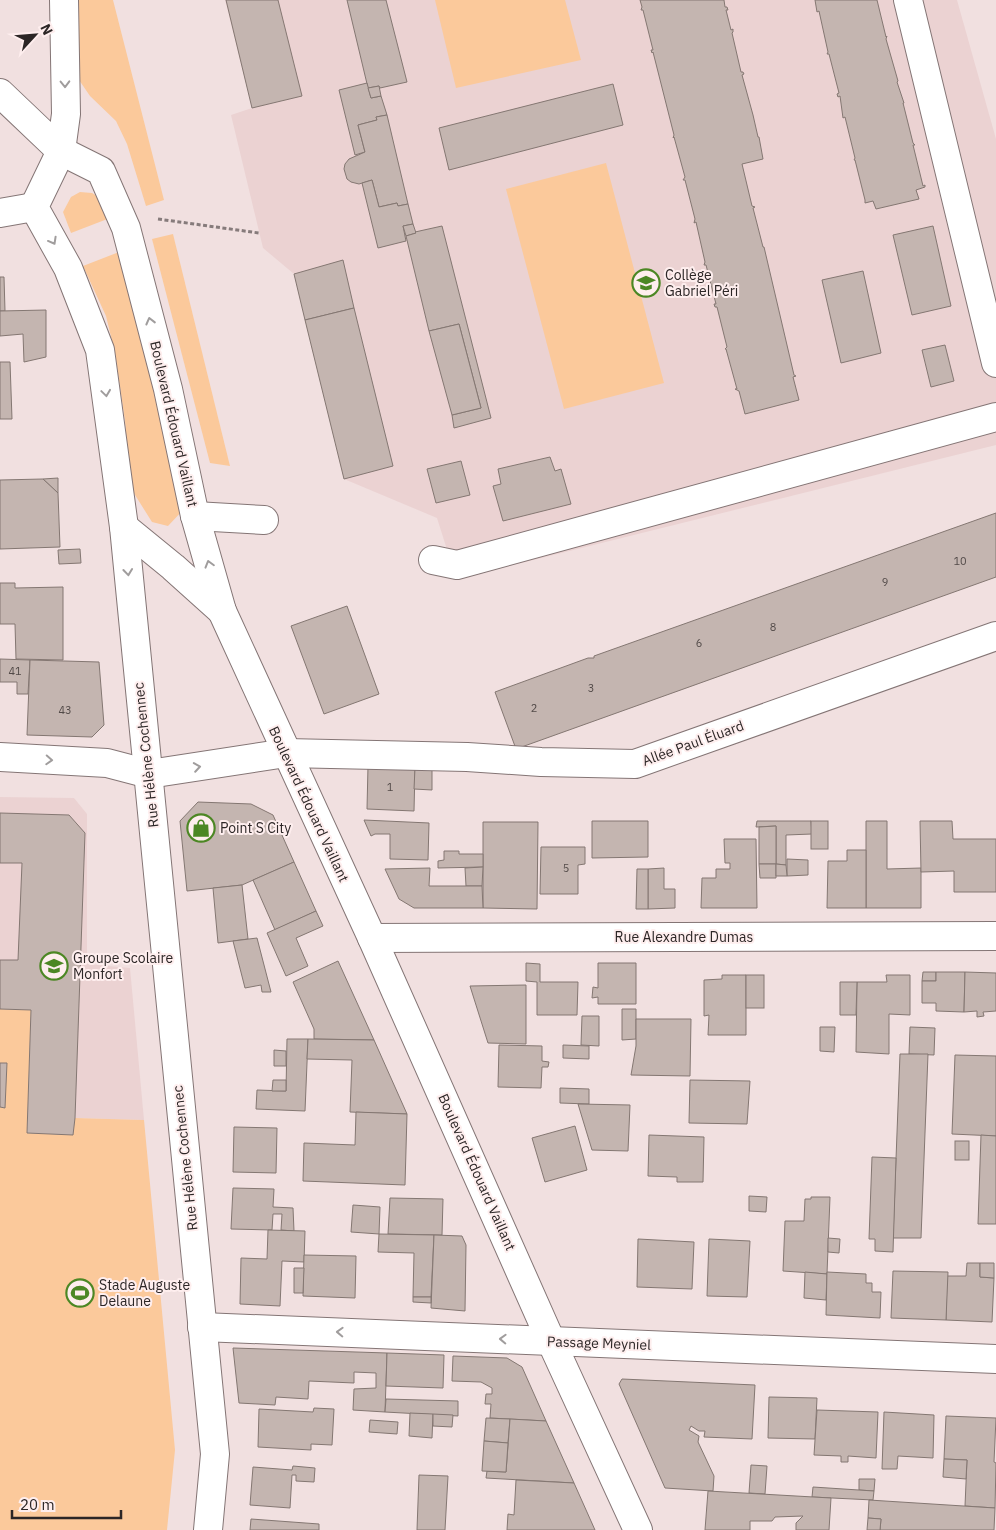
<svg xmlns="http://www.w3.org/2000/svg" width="996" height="1530" font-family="'IBM Plex Sans',sans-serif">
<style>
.built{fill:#ebd2d2}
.green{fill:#fbc99b}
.building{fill:#c4b5b0;stroke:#847772}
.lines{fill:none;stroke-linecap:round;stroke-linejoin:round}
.minor-casing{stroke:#847575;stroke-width:30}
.path{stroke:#867b7b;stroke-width:3;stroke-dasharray:4 2.5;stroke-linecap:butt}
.minor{stroke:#fff;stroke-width:28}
.oneway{stroke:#a09d9d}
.labels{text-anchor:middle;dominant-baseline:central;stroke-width:4;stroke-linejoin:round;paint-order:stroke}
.number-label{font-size:11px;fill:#524a48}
.poi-label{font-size:14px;fill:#2c2626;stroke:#feeeee;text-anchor:start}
.street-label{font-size:14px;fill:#2c2626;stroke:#feeeee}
</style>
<rect width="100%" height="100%" fill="#f1e0e0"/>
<g class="built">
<polygon points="225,0 957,0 996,139 996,445 469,576 462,554 449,556 437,518 344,479 294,274 263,248 231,115 252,108"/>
<polygon points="0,797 74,798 87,814 87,964 130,968 144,1120 76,1118 73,1135 27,1133 31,1010 0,1009"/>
</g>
<g class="green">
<polygon points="74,0 113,0 164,200 146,206 127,144 116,121 90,96 77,77"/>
<polygon points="435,0 565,0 581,60 456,88"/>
<polygon points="606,163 664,383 564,409 506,189"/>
<polygon points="80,192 92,193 105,201 110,218 71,233 63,212 71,197"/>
<polygon points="173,234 230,466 210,463 152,239"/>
<polygon points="119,252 184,509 168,526 152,522 130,487 125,421 115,353 106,316 83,266"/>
<polygon points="0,1009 31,1010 27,1133 72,1135 75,1118 144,1120 175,1450 167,1530 0,1530"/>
</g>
<g class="building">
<polygon points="226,0 278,0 302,96 252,108"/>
<polygon points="347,0 386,0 407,82 380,88 379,86 368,88"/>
<polygon points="640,0 724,0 725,7 727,7 728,10 726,10 731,30 733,29 733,32 732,33 741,72 743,72 744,74 742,75 753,115 758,137 759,137 763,159 742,164 752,206 755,207 753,208 763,247 764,247 794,375 796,376 793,377 799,400 745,414 739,391 735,389 737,389 726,349 725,349 727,347 717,307 715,307 714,304 716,304 706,265 704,265 705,262 696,222 694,223 695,219 685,180 683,180 685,177 674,137 673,138 674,135 653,52 652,53 651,50 653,50 643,10 641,10 642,7"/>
<polygon points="815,0 877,0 886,37 887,36 886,39 898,81 897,82 904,103 903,103 913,143 915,145 913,145 923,186 925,185 925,187 916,190 919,199 876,209 873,201 865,203 865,200 855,160 854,160 855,158 845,117 843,118 840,96 838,97 837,94 839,93 829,54 827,54 828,52 819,11 817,12"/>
<polygon points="367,83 371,98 381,96 387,115 376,117 377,120 358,125 365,152 355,155 339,90"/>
<polygon points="613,84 623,125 449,170 439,128"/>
<polygon points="379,86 381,96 371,98 368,88"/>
<polygon points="387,115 408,204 398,206 397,203 379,207 372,180 359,184 351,182 347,179 344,169 345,164 349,159 365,152 358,125 377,120 376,117"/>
<polygon points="372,180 379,207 397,203 398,206 408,204 413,224 403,226 406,241 378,248 362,183"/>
<polygon points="413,224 416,233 406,236 403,226"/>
<polygon points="442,226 491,418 454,428 452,415 481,408 459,324 429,331 406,236 416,233 415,232"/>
<polygon points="933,226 951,306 912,315 893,235"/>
<polygon points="343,260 354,308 305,320 294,274"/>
<polygon points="863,271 881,353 841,363 822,280"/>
<polygon points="0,277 4,277 5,311 0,311"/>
<polygon points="354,308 393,466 344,479 305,320"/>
<polygon points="46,310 46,357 24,362 23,334 0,336 0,311"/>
<polygon points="459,324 481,408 452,415 429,331"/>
<polygon points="945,345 954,381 931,387 922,350"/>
<polygon points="0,362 10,362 12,419 0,419"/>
<polygon points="550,457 555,471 561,469 571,504 503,521 493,486 501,484 498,469"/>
<polygon points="461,461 470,495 436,503 427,469"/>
<polygon points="58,478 58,493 43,479"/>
<polygon points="43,479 58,493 60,547 0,549 0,480"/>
<polygon points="996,513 996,577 516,749 495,692 588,658 594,658 594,656"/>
<polygon points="80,549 81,563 59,564 58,550"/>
<polygon points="0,583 15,583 15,588 63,587 63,660 16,659 15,624 0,624"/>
<polygon points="347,606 379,694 324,714 291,626"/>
<polygon points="0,659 30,660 28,694 17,694 17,682 0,682"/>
<polygon points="30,660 99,662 104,725 92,737 27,735"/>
<polygon points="368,766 415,768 414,811 367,809"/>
<polygon points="415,768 432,768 432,790 414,789"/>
<polygon points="198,802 251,804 273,815 294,862 242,885 187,891 180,821"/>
<polygon points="0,813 69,815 85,833 75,1118 73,1135 27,1133 31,1010 0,1009 0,960 18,960 22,863 0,863"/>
<polygon points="364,820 429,823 428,860 390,859 390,834 375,834 371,836"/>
<polygon points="592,821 648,821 648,857 592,858"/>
<polygon points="757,821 811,821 812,834 786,835 786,865 776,864 776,826 756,827"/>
<rect x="811" y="821" width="17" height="28"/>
<polygon points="866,821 887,821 887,869 921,868 921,908 866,908"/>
<polygon points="920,821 952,821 953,839 996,839 996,892 954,892 954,871 921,872"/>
<polygon points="483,822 538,822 537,909 483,908"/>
<polygon points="776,826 776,864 759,864 759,827"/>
<polygon points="724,839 756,839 757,908 701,908 702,878 716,878 716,869 730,869 730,863 725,863"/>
<polygon points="541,847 585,847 585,864 578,865 578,894 540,894"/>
<polygon points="847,850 866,850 866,908 827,908 828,861 847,861"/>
<polygon points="444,851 459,851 459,854 483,854 483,867 438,868 438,861 444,860"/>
<polygon points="787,859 808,860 808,875 787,876"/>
<polygon points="294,862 316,911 275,930 253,880"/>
<polygon points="759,864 776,864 776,878 760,878"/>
<polygon points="776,864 786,865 787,876 776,876"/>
<polygon points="483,867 482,886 466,886 465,868"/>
<polygon points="430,868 429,886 482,886 483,908 414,908 399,899 385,869"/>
<polygon points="664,868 664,889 675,889 675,908 648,909 648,869"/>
<polygon points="637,869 648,869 648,909 636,909"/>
<polygon points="242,885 248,939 218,943 213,888"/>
<polygon points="316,911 323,926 296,938 308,966 286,976 267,933"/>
<polygon points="257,938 271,992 262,992 261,985 245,988 233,941"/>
<polygon points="338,961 374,1040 314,1039 314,1029 293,982"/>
<polygon points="526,963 540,964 540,982 578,982 577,1015 537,1015 537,982 526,981"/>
<polygon points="598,963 636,963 636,1004 598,1004 598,997 592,998 593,987 598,988"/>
<polygon points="923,972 936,972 936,981 922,981"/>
<polygon points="936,972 965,972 964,1012 936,1011 936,1003 922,1003 922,981 936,981"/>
<polygon points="965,972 996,973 996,1011 983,1012 984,1016 977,1017 977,1011 964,1012"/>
<polygon points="722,975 746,975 746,1035 708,1035 709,1015 704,1016 704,980 722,979"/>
<rect x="746" y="975" width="18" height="33"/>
<polygon points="886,975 910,975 910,1015 889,1014 889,1054 856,1052 857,982 887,982"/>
<polygon points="840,982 857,982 856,1015 840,1015"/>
<polygon points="526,985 526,1044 488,1043 470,986"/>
<polygon points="622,1009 636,1009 636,1039 622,1040"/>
<polygon points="582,1016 599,1016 599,1046 581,1045"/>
<polygon points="636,1019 691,1019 690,1076 631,1075 636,1046"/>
<polygon points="820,1027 835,1027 834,1052 820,1051"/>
<polygon points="910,1027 935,1028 934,1055 909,1054"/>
<polygon points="287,1039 308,1039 305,1111 256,1109 257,1090 286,1091"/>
<polygon points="308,1039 374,1040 407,1114 350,1112 352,1060 307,1059"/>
<polygon points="499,1045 542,1046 542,1061 549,1062 548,1067 542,1067 541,1088 498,1087"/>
<polygon points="563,1045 589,1046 589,1059 563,1058"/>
<polygon points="274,1050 286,1051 286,1066 274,1066"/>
<polygon points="900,1054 928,1054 921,1238 893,1238"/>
<polygon points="955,1055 996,1056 996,1136 952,1134"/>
<polygon points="0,1063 7,1063 5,1108 0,1107"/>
<polygon points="273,1080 286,1080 286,1091 272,1091"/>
<polygon points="690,1080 750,1081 747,1124 689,1123"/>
<polygon points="560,1088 589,1089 589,1104 560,1103"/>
<polygon points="578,1104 630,1105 628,1151 592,1150"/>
<polygon points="356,1112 407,1114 405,1185 303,1181 304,1143 355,1145"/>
<polygon points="575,1126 587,1170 545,1182 532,1138"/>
<polygon points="234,1127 277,1128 276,1173 233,1172"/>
<polygon points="649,1135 704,1137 703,1182 677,1182 677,1177 648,1176"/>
<polygon points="981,1135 996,1136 996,1224 978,1224"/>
<rect x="955" y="1141" width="14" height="19"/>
<polygon points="872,1157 896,1158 893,1252 875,1251 875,1239 869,1239"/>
<polygon points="233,1188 274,1189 273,1207 293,1208 294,1231 281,1230 282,1214 273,1214 272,1230 231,1229"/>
<polygon points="749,1196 767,1197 766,1212 749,1211"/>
<polygon points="811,1197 830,1197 827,1274 783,1271 785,1221 804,1221 805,1199 811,1199"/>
<polygon points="390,1198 443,1199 442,1235 388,1234"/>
<polygon points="353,1205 380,1207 379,1234 351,1232"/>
<polygon points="268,1230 305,1231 304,1262 282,1261 280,1306 240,1304 241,1258 267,1259"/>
<polygon points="379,1234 434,1235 431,1297 413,1297 414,1253 378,1252"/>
<polygon points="434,1235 462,1236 466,1245 465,1311 431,1308"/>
<polygon points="828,1238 840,1239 839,1253 828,1252"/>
<polygon points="638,1239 694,1242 692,1289 637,1287"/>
<polygon points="709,1239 750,1241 747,1297 707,1296"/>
<polygon points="304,1255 356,1256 355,1298 303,1296"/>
<polygon points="967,1263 980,1263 980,1277 994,1278 992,1322 946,1320 947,1276 966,1276"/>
<polygon points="980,1263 994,1263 994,1278 980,1277"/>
<polygon points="294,1268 304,1268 303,1293 294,1293"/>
<polygon points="893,1271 948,1272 946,1320 891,1318"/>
<polygon points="805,1272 827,1274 826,1300 804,1298"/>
<polygon points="827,1272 866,1274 866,1283 872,1283 872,1292 881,1292 880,1318 826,1315"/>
<polygon points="413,1297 431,1297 431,1303 413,1302"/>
<polygon points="233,1348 387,1353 385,1412 353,1410 354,1389 376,1388 376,1373 354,1372 354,1383 309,1381 308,1399 276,1397 275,1405 239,1403"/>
<polygon points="387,1353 444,1355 443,1388 386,1386"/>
<polygon points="453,1356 507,1358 522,1367 546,1421 490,1418 491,1404 485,1404 486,1394 492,1394 492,1388 481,1382 452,1381"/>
<polygon points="622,1379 755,1385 752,1439 704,1437 705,1431 699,1431 691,1426 689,1430 699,1436 698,1442 714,1476 713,1491 665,1488 619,1384"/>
<polygon points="769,1397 817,1398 815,1439 768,1438"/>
<polygon points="386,1399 458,1401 458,1416 385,1412"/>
<polygon points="314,1408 334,1409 332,1445 311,1444 311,1450 258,1447 259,1409 313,1412"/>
<polygon points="817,1410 878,1412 876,1458 848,1456 848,1462 841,1462 841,1456 814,1455"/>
<polygon points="884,1412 934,1415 933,1458 898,1456 897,1469 882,1469"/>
<polygon points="410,1413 433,1414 432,1438 409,1436"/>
<polygon points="433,1414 453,1415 452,1427 433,1426"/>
<polygon points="946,1416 996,1418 994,1462 996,1463 995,1508 965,1506 967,1460 944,1459"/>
<polygon points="486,1418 510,1419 508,1443 484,1441"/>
<polygon points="510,1419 546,1421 574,1483 486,1478 487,1471 506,1472"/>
<polygon points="370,1420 398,1422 397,1434 369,1432"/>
<polygon points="484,1441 508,1443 506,1472 482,1471"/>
<polygon points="944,1459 967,1460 966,1479 943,1477"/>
<polygon points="751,1465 767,1466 765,1494 749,1493"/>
<polygon points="293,1466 315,1468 314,1482 296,1481 296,1475 292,1475 290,1508 250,1505 253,1467 292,1470"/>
<polygon points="419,1475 448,1476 445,1530 417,1530"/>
<polygon points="859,1479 875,1479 874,1491 859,1490"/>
<polygon points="516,1480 574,1483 595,1530 507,1530 508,1514 514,1515"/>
<polygon points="813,1487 874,1491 873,1500 812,1497"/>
<polygon points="708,1491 831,1498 829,1530 796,1530 796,1523 803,1516 775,1517 772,1521 750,1521 750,1530 705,1530"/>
<polygon points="869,1500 995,1508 994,1530 880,1530 881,1519 868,1518"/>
<polygon points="868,1518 881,1519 880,1530 867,1530"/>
<polygon points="251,1519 319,1524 319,1530 250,1530"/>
</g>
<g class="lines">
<g class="minor-casing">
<g id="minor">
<polyline points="64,0 66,114 61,151 34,207 68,268 100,350 124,527 215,1454 208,1530"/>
<polyline points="908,0 996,363"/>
<polyline points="0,93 61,151 101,171 126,228 168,389 195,516 222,611 372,938 551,1341 638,1530"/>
<polyline points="0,213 34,207"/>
<polyline points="195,516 264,520"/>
<polyline points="124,527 173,567 222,611"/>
<polyline points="433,560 457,565 996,417"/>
<polyline points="0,757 107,763 149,774 286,753 467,757 541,762 635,764 996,636"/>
<polyline points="372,938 996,936"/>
<polyline points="202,1327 996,1359"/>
</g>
</g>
<polyline class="path" points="158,219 259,233"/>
<use href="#minor" class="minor"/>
</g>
<defs><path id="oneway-chevron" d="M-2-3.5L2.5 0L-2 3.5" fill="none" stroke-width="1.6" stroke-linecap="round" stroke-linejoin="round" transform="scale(1.25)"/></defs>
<g class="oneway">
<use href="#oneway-chevron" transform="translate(65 84) rotate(89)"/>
<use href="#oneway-chevron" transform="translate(53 241) rotate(61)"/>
<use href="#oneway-chevron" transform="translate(150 321) rotate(-104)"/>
<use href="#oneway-chevron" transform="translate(106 393) rotate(82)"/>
<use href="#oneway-chevron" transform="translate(209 564) rotate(-106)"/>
<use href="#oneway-chevron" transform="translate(128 572) rotate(84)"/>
<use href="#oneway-chevron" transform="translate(49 760) rotate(3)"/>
<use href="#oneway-chevron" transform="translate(197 767) rotate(-9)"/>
<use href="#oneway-chevron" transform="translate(340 1332) rotate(-178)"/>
<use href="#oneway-chevron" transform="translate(503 1339) rotate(-178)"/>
</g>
<defs>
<g id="school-ring" transform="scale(1.4375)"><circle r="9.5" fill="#feeeee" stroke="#4c8724" stroke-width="1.5"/><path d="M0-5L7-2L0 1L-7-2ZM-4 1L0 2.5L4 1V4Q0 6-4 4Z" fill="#4c8724"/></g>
<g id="shop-ring" transform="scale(1.4375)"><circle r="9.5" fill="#feeeee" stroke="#4c8724" stroke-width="1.5"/><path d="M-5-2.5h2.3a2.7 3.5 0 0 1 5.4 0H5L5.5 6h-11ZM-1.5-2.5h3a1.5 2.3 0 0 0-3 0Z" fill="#4c8724"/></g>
<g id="stadium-ring" transform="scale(1.4375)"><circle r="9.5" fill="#feeeee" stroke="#4c8724" stroke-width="1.5"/><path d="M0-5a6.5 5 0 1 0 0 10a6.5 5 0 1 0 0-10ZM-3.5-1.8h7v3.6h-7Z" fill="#4c8724"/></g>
</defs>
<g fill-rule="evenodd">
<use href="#school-ring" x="646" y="283"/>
<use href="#shop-ring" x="201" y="828"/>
<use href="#school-ring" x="54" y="966"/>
<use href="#stadium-ring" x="80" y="1293"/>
</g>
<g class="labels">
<g class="number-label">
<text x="960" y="561">10</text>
<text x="885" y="582">9</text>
<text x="773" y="627">8</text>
<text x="699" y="643">6</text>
<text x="15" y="671">41</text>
<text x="591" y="688">3</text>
<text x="534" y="708">2</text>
<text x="65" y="710">43</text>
<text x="390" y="787">1</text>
<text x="566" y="868">5</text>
</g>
<g class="poi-label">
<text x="665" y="275">Collège<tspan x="665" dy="16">Gabriel Péri</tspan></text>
<text x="220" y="828">Point S City</text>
<text x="73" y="958">Groupe Scolaire<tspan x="73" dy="16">Monfort</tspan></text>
<text x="99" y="1285">Stade Auguste<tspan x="99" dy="16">Delaune</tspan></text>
</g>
<g class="street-label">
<text transform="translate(174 424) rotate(77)">Boulevard Édouard Vaillant</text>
<text transform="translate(693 743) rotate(-20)">Allée Paul Éluard</text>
<text transform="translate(146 755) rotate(-96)">Rue Hélène Cochennec</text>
<text transform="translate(309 804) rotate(65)">Boulevard Édouard Vaillant</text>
<text x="684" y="937">Rue Alexandre Dumas</text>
<text transform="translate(185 1158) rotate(-96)">Rue Hélène Cochennec</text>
<text transform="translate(477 1172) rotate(66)">Boulevard Édouard Vaillant</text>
<text transform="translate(599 1343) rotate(2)">Passage Meyniel</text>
</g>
</g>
<g transform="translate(35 35) rotate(64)" stroke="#feeeee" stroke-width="4" paint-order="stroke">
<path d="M0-4L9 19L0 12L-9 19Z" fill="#2c2626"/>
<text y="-8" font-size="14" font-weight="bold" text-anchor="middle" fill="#2c2626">N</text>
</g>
<path d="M12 1510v8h109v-8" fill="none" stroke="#2c2626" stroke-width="2.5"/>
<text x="20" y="1510" font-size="15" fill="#2c2626" stroke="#feeeee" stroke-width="4" paint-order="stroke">20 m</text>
</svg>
